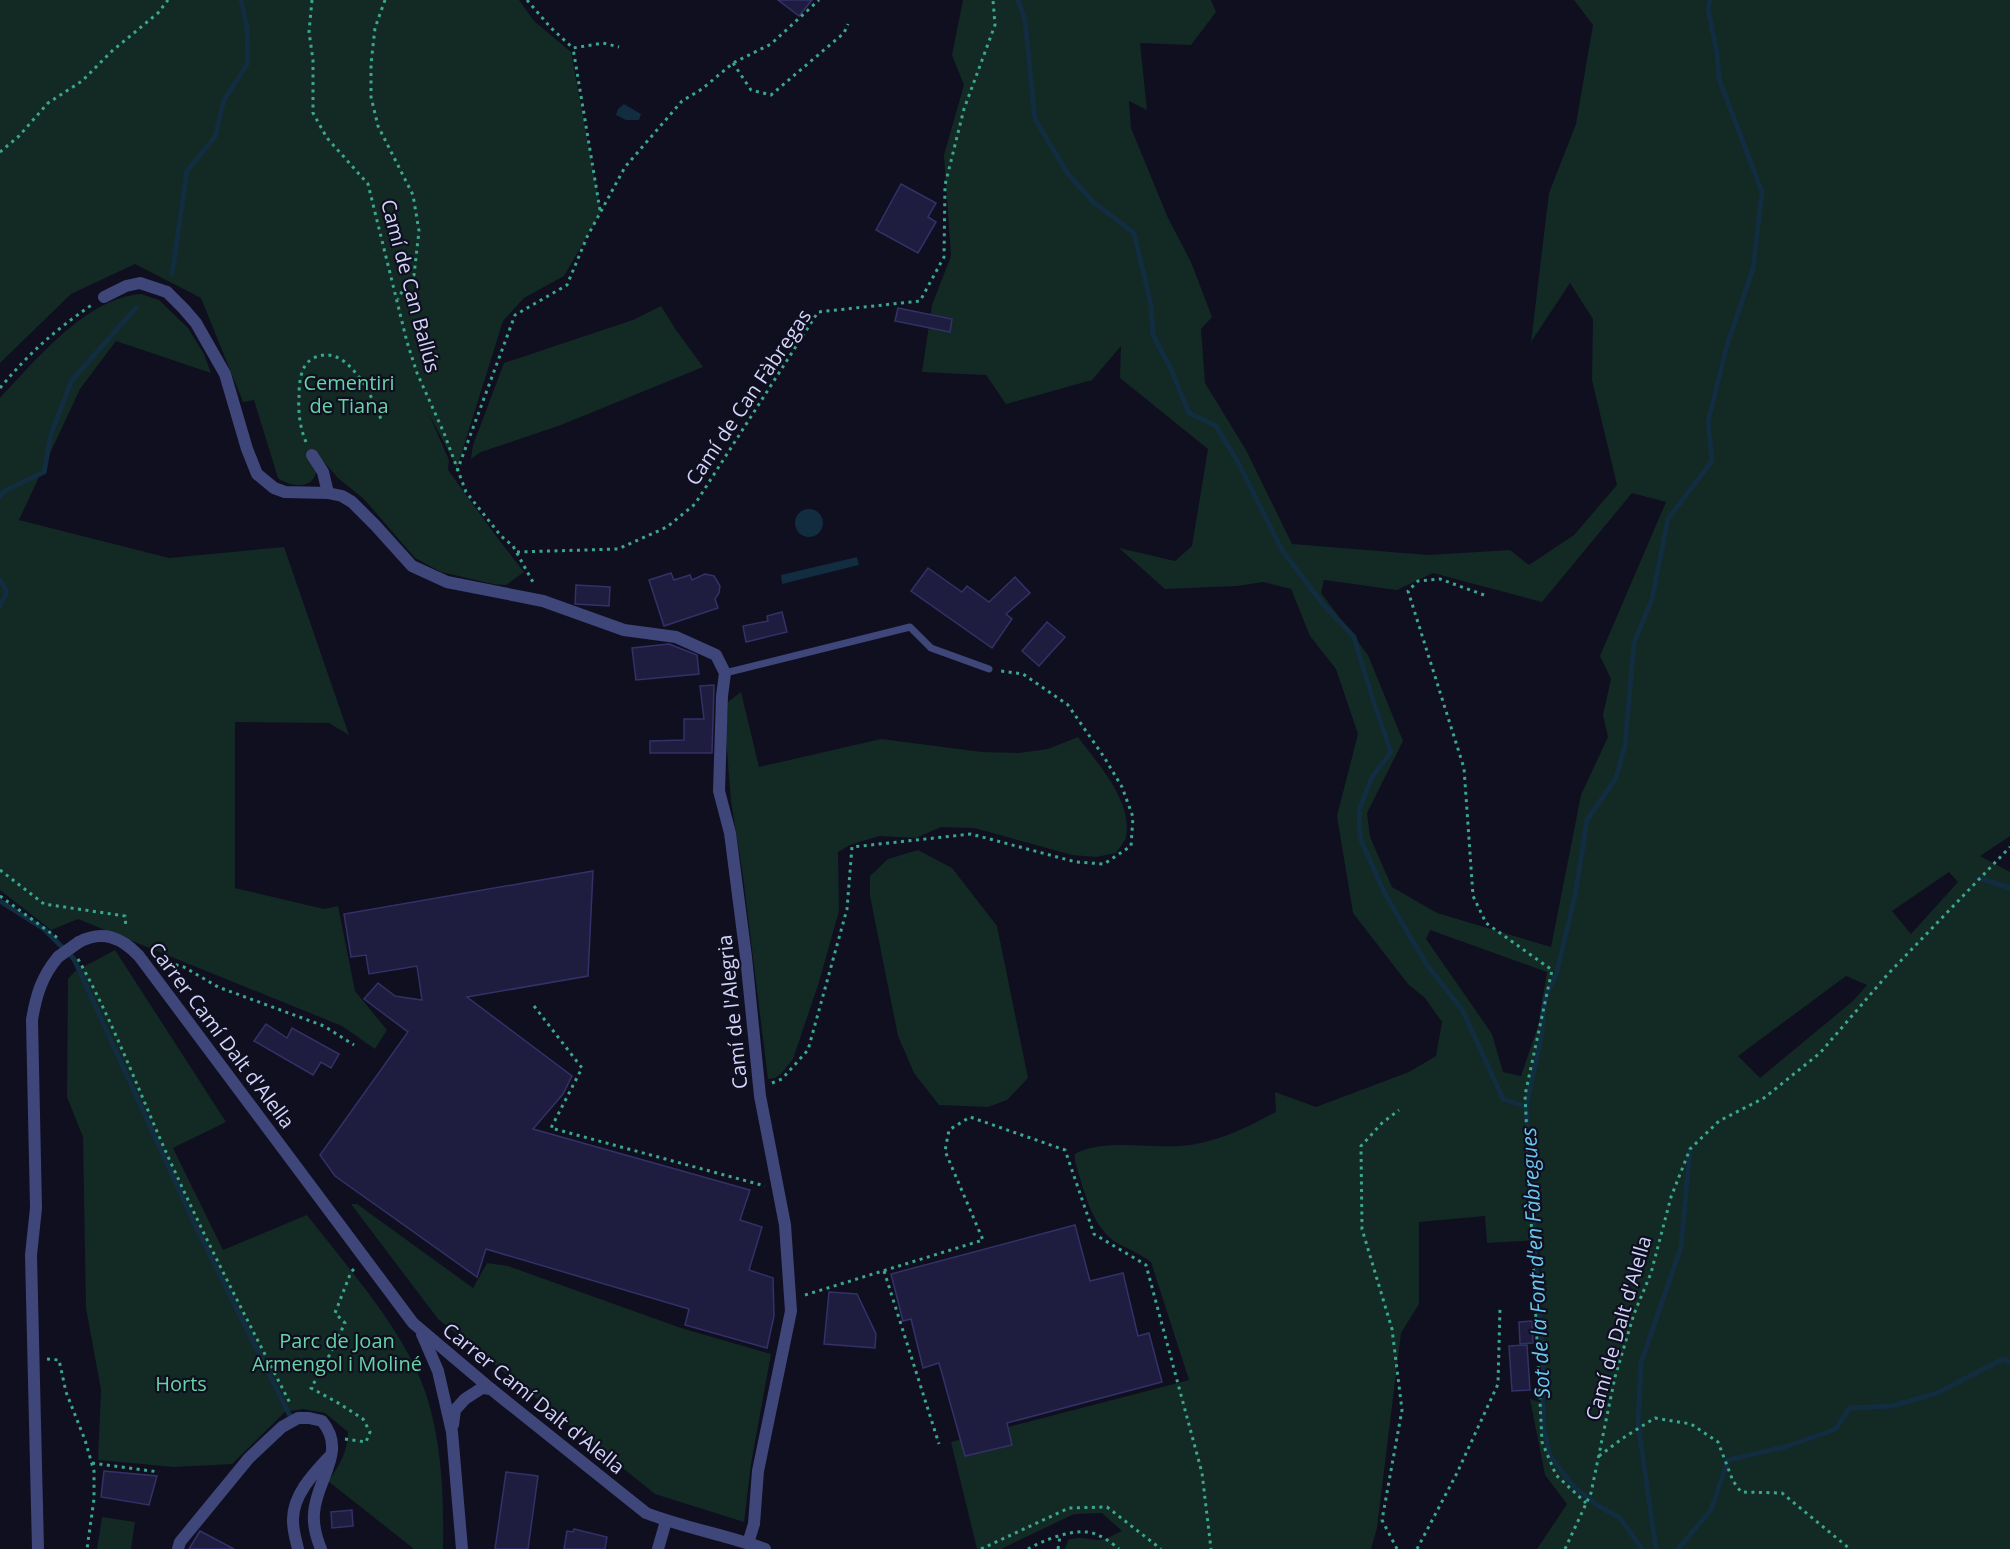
<svg xmlns="http://www.w3.org/2000/svg" width="2010" height="1549" font-family="'Open Sans',sans-serif">
<style>
.green{fill:#132924;fill-rule:evenodd}
.water{fill:#122c40}
.lines{fill:none;stroke-linecap:round;stroke-linejoin:round}
.stream{stroke:#122c40;stroke-width:5}
.building{fill:#1e1d3f;stroke:#333168;stroke-width:1.5}
.path{stroke:#3aa78e;stroke-width:3;stroke-dasharray:3 4.5;stroke-linecap:butt}
.service{stroke:#3f467a;stroke-width:7}
.minor{stroke:#3f467a;stroke-width:12}
.minor-bridge{stroke:#3f467a;stroke-width:12}
.labels{text-anchor:middle;dominant-baseline:central;stroke-width:4.5;stroke-linejoin:round;paint-order:stroke}
.street-label{font-size:20px;fill:#d2d4fa;stroke:#0f0f1f}
.park-label{font-size:20px;fill:#66d3a6;stroke:#0f0f1f}
.water-label{font-size:21px;font-style:italic;fill:#6ac8f0;stroke:#0f0f1f}
</style>
<rect width="100%" height="100%" fill="#0f0f1f"/>
<g class="green">
<path d="M0,0H519L534,21L571,52L601,212L564,276L524,298L503,321L457,468L428,412L449,460L448,470L499,540L524,572L506,585L493,584L441,572L415,558L364,499L338,478L315,452C316,459 317,467 316,473C311,491 289,486 278,478L254,400L243,402L201,298L135,264L71,294L0,363Z"/>
<path d="M963,0H1211L1216,12L1191,45L1140,43L1147,110L1129,101L1131,128L1168,218L1191,262L1212,317L1201,329L1205,383L1246,450L1292,544L1428,555L1510,550L1529,565L1574,535L1617,485L1592,380L1593,319L1570,283L1531,342L1549,193L1576,124L1593,25L1574,0H2010V836L1980,856L2010,872V1549H1537L1567,1504L1545,1475L1530,1399L1546,1404L1539,1240L1487,1243L1485,1216L1419,1222V1304L1401,1333L1377,1528L1371,1549H1065L1068,1540C1080,1536 1087,1539 1098,1540C1105,1540 1115,1534 1122,1531L1102,1513L1074,1514L1001,1549H977L951,1442L1189,1380L1151,1262C1139,1253 1125,1248 1114,1241C1090,1223 1084,1189 1075,1162V1154C1104,1137 1157,1150 1190,1145C1221,1141 1249,1126 1276,1112L1275,1092L1316,1107L1409,1072L1436,1056L1442,1022L1425,998L1408,984L1353,913L1337,816L1358,734L1336,669L1310,636L1291,589L1263,582L1237,586L1165,589L1119,548L1175,561L1192,546L1208,449L1120,378L1121,346L1092,380L1006,404L986,375L922,372L932,305L951,256L944,155L964,85L952,55ZM1632,493L1666,502L1600,656L1611,679L1603,715L1608,737L1581,795L1551,947L1437,913L1392,887L1370,837L1367,813L1403,741L1368,655L1321,593L1324,580L1397,590L1433,573L1542,602ZM1949,872L1958,882L1911,934L1892,911ZM1430,930L1547,972L1538,1026L1521,1076L1503,1072L1492,1034L1426,939ZM1846,976L1867,985L1853,1001L1760,1078L1738,1056Z"/>
<path d="M141,294L159,300L188,328L204,354L211,373L116,341L80,389L19,520L169,558L284,547L349,735L329,723L235,722V888L324,909L338,906L355,991L387,1030L375,1049L342,1026L78,919L51,930L0,890V398C36,360 86,298 141,294Z"/>
<polygon points="661,306 676,330 703,367 561,425 481,452 471,459 473,445 504,363 633,320"/>
<path d="M741,692L759,767L881,739L982,752L1019,753L1048,749L1078,737C1097,763 1133,801 1126,837C1125,842 1119,848 1116,853L1096,857L1072,855L974,828L941,827L916,838L879,836L850,845L838,852L839,911L819,982L793,1059L781,1074L775,1078L768,1079L743,876L731,801L726,739L728,702Z"/>
<polygon points="918,850 952,868 997,926 1028,1078 1007,1100 988,1107 939,1105 914,1073 898,1036 870,896 870,876 888,859"/>
<path d="M115,950L226,1122L173,1148L223,1250L307,1215C347,1267 406,1332 426,1394C442,1443 444,1498 443,1549H414L328,1481C340,1465 347,1453 348,1432L325,1413L303,1409L285,1412L232,1464L174,1467L98,1460L101,1390L86,1308L83,1137L67,1097L68,979L74,972Z"/>
<polygon points="351,1204 357,1204 473,1288 487,1263 508,1266 681,1328 771,1354 751,1464 744,1522 655,1494 438,1319"/>
<polygon points="102,1517 135,1522 131,1549 97,1549"/>
</g>
<g class="water">
<polygon points="624,104 641,114 639,120 626,120 616,115 618,109"/>
<circle cx="809" cy="523" r="14"/>
<polygon points="857,557 859,565 782,584 781,575"/>
</g>
<g class="lines">
<g class="stream">
<polyline points="1018,0 1025,20 1035,119 1068,174 1093,202 1134,233 1151,305 1153,335 1171,369 1189,413 1216,426 1238,462 1282,550 1322,603 1354,637 1373,700 1391,752 1372,777 1359,810 1360,838 1385,894 1427,965 1463,1011 1503,1099 1526,1107 1543,1362 1543,1425 1550,1456 1575,1488 1597,1505 1620,1518 1642,1549"/>
<polyline points="172,274 187,171 215,137 224,100 248,63 247,28 241,0"/>
<polyline points="0,497 4,491 44,472 51,434 72,380 136,308"/>
<polyline points="0,580 7,592 0,606"/>
<polyline points="1979,878 2010,888"/>
<polyline points="0,901 44,929 74,959 196,1227 292,1420"/>
<polyline points="1526,1107 1541,1038 1545,998 1556,975 1575,896 1587,820 1616,778 1625,745 1634,643 1652,599 1668,519 1712,461 1708,422 1727,345 1753,269 1762,192 1719,79 1717,53 1708,9 1710,0"/>
<polyline points="1656,1549 1638,1423 1641,1363 1681,1247 1690,1149"/>
<polyline points="1678,1549 1711,1510 1728,1460 1785,1447 1836,1429 1849,1408 1892,1406 1937,1393 2003,1359 2010,1362"/>
</g>
</g>
<g class="building">
<polygon points="778,0 812,0 799,16"/>
<polygon points="901,184 936,203 928,217 936,222 918,253 876,230"/>
<polygon points="898,308 952,319 950,332 895,321"/>
<polygon points="928,568 962,592 967,586 989,602 1015,577 1030,593 1006,614 1012,619 992,648 911,591"/>
<polygon points="671,573 674,580 690,575 692,580 705,574 714,576 720,586 719,593 715,599 718,608 664,626 649,580"/>
<polygon points="576,585 610,587 609,606 575,604"/>
<polygon points="782,612 787,632 746,642 743,626 768,621 767,616"/>
<polygon points="1047,622 1065,637 1039,666 1022,651"/>
<polygon points="669,644 697,655 699,674 636,680 632,648"/>
<polygon points="714,685 712,753 650,753 650,741 684,740 684,719 704,719 700,686"/>
<polygon points="593,871 588,976 467,997 572,1076 563,1094 533,1129 750,1190 740,1220 762,1227 749,1270 773,1278 774,1316 767,1348 685,1325 689,1309 486,1249 477,1277 335,1176 320,1155 408,1032 364,999 378,983 395,996 422,1000 417,966 369,974 366,955 351,957 344,914"/>
<polygon points="266,1024 287,1038 292,1028 339,1054 331,1068 321,1062 313,1075 254,1041"/>
<polygon points="1075,1225 1090,1281 1123,1273 1138,1336 1149,1333 1162,1382 1007,1423 1012,1445 965,1456 939,1363 923,1368 911,1319 903,1321 891,1274"/>
<polygon points="829,1292 857,1294 876,1334 875,1348 824,1344"/>
<polygon points="1532,1321 1533,1343 1520,1344 1519,1322"/>
<polygon points="1527,1345 1530,1390 1512,1391 1509,1346"/>
<polygon points="104,1471 157,1476 149,1505 101,1497"/>
<polygon points="506,1472 538,1476 528,1549 495,1549"/>
<polygon points="352,1510 353,1526 332,1528 331,1512"/>
<polygon points="574,1529 607,1537 605,1549 564,1549 567,1531 573,1532"/>
<polygon points="200,1531 234,1549 189,1549"/>
</g>
<g class="lines">
<g class="path">
<polyline points="312,0 309,32 313,60 313,113 327,138 368,184 407,342 417,373 444,433 466,492 501,536 513,546 534,584"/>
<polyline points="385,0 375,28 371,64 371,97 378,126 413,195 419,231 414,275 405,286 398,299"/>
<polyline points="527,0 551,28 573,48"/>
<polyline points="733,63 751,90 771,95 844,33 848,24"/>
<polyline points="0,152 19,136 48,103 82,81 112,51 158,13 168,0"/>
<polyline points="600,210 573,48 603,43 619,47"/>
<path d="M0,388C30,352 54,331 93,304"/>
<path d="M306,442C300,428 298,412 299,397C299,384 300,366 312,359C346,339 373,397 382,422"/>
<polyline points="457,471 515,315 567,285 587,237 625,167 682,101 702,89 733,63 771,44 819,0"/>
<polyline points="517,552 618,549 667,527 695,504 818,312 920,301 944,257 945,185 964,109 995,25 993,0"/>
<polyline points="1484,595 1440,579 1418,581 1408,591 1464,768 1473,896 1486,923 1552,970 1525,1095 1542,1442 1556,1475 1586,1503"/>
<polyline points="0,870 44,904 125,916 126,928"/>
<polyline points="0,896 59,939"/>
<path d="M78,959C117,1028 143,1104 177,1176C212,1253 252,1329 291,1405"/>
<polyline points="161,961 184,967 218,987 324,1026 354,1045"/>
<polyline points="534,1006 582,1068 551,1128 765,1186"/>
<polyline points="772,1083 782,1079 808,1050 847,909 852,847 971,834 1076,862 1104,864 1131,846 1133,817 1122,787 1104,757 1068,705 1023,674 1001,671"/>
<polyline points="884,1271 939,1444"/>
<polyline points="805,1295 983,1240 945,1151 949,1130 970,1117 1065,1150 1094,1234 1146,1265 1202,1473 1211,1549"/>
<polyline points="47,1359 59,1360 66,1392 85,1440 94,1471 94,1499 87,1549"/>
<polyline points="345,1439 366,1442 370,1432 363,1419 340,1404 311,1388 326,1362 345,1323 335,1313 351,1272 355,1268"/>
<polyline points="1599,1456 1623,1438 1655,1418 1691,1424 1718,1442 1733,1481 1741,1492 1782,1493 1850,1549"/>
<polyline points="92,1463 159,1472"/>
<polyline points="981,1549 1069,1508 1107,1507 1161,1549"/>
<path d="M1028,1549C1042,1541 1069,1530 1086,1532C1097,1532 1111,1542 1119,1549"/>
<polyline points="1058,1549 1060,1536"/>
<polyline points="1397,1549 1382,1520 1402,1410 1392,1329 1362,1229 1361,1146 1382,1123 1399,1110"/>
<polyline points="1417,1549 1457,1473 1498,1384 1500,1308"/>
<polyline points="1565,1549 1591,1493 1615,1377 1634,1314 1651,1273 1671,1197 1690,1149 1719,1121 1764,1098 1820,1053 1888,974 2010,847"/>
</g>
<polyline class="service" points="725,673 910,627 931,648 989,669"/>
<g class="minor">
<polyline points="104,297 126,286 140,283 167,292 184,309 196,323 225,374 247,449 257,474 274,488 285,492 328,493 342,496 352,502 375,525 412,566 447,582 543,601 624,630 676,637 716,655 725,673 722,696 719,791 730,833 746,957 760,1096 785,1225 791,1311 758,1471 754,1524 748,1543"/>
<polyline points="312,455 323,472 328,493"/>
<path d="M79,942C103,930 121,937 139,956L413,1323L491,1389L646,1513C685,1528 726,1535 765,1549"/>
<polyline points="422,1334 438,1371 452,1432 462,1549"/>
<polyline points="453,1425 455,1410 465,1399 482,1388 491,1389"/>
<path d="M38,1549L31,1255L36,1208L32,1020C36,995 42,976 58,957"/>
<path d="M178,1549L180,1542L249,1458L282,1427L298,1418H309L322,1421C348,1452 316,1479 314,1513C313,1526 316,1537 321,1549"/>
<path d="M298,1549C296,1540 293,1531 293,1521C292,1496 313,1474 329,1457"/>
<polyline points="658,1549 666,1521"/>
</g>
<polyline class="minor-bridge" points="58,957 79,942"/>
</g>
<g class="labels">
<g class="street-label">
<text transform="translate(411 286) rotate(75)">Camí de Can Ballús</text>
<text transform="translate(748 397) rotate(-56)">Camí de Can Fàbregas</text>
<text transform="translate(732 1012) rotate(-96)">Camí de l'Alegria</text>
<text transform="translate(222 1035) rotate(53)">Carrer Camí Dalt d'Alella</text>
<text transform="translate(1618 1328) rotate(-74)">Camí de Dalt d'Alella</text>
<text transform="translate(534 1398) rotate(39)">Carrer Camí Dalt d'Alella</text>
</g>
<g class="park-label">
<text x="349" y="382">Cementiri<tspan x="349" dy="23">de Tiana</tspan></text>
<text x="337" y="1340">Parc de Joan<tspan x="337" dy="23">Armengol i Moliné</tspan></text>
<text x="181" y="1383">Horts</text>
</g>
<g class="water-label">
<text transform="translate(1535 1263) rotate(-93)">Sot de la Font d'en Fàbregues</text>
</g>
</g>
</svg>
